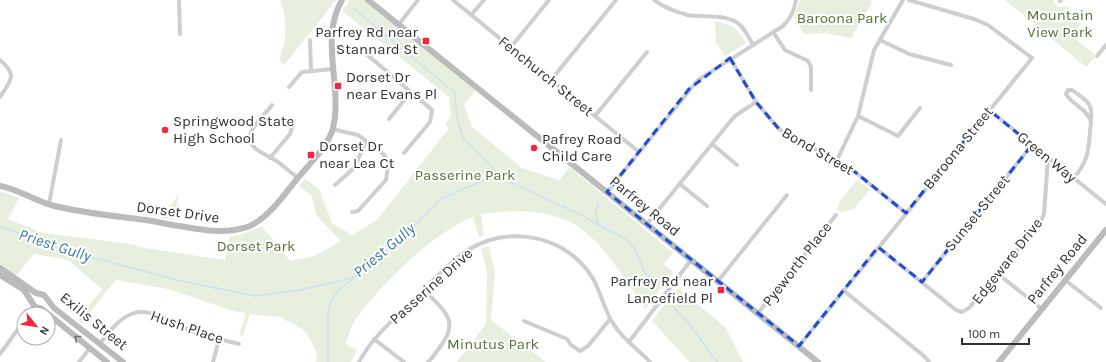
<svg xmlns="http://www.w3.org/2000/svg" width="1106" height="362" font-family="Karla,sans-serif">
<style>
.green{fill:#e8efde}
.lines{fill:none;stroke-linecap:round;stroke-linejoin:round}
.stream{stroke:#c9e3f0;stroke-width:1.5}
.street{stroke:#cecece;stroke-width:4}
.secondary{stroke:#bbb;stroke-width:6}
.oneway{stroke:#6f6f6f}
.marked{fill:none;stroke:#1d4ed8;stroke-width:3;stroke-dasharray:8 5;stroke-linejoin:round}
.poi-dot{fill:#f52642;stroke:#fff;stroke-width:1.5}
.labels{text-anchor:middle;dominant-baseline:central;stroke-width:4;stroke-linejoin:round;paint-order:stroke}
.park-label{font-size:15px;fill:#577139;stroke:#fff}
.poi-label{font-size:15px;fill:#313131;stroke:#fff;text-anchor:start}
.street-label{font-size:15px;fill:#313131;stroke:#fff}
.water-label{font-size:16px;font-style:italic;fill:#367a9b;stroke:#fff}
</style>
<rect width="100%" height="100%" fill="#fff"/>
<g class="green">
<path d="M280,0H336L284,65L281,63C278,56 285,47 285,38C286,25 285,12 280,0Z"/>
<path d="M350,0H365L476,90L464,104L472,127L522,168L559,180L570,167L673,253L664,264L673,272L645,309C596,235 578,201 481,214L484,235L479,237L473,217C434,232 381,284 356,319C351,326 349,336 345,344L357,350L351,362H316L317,353L306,332L290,321L288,322L281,317L250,314L243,336L239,335L246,313L233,311L168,289L116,280L81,323L78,320L102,289L68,260L34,254L16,276L0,266V191L19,198L8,219L43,233L137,245L138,247L225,260L229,237L241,235L262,226L290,261L315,256L341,241L316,215L312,196L299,186L305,179L319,189L332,223L352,235L377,220L449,128L445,124L451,115L449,97L342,11Z"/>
<polygon points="800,0 870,0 872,2 851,38 825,33 804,34 794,18"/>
<polygon points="1005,0 1053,0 1058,7 1066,6 1083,20 1072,36 1093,53 1095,57 1086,67"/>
<path d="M715,22C732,23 738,29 746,43L725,56L716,42Z"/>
<polygon points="857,180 870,189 854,209 841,212 837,209 840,201"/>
<polygon points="179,195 174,220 160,218"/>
<polygon points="489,246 495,273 491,320 546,362 457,362 486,324 487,272 481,248"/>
<polygon points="678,288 725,327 743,362 690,362 652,321"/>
</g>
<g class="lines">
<g class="stream">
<polyline points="353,8 454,92 458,123 463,138 502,178"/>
<path d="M598,204C595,210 595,220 600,225"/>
<polyline points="0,226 61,249 181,281 256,296 300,290 352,278"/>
<polyline points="667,301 687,321 717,362"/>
<polyline points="328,362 328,312 331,302 338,291 405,235 441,199 491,177 503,179 577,213 625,239 635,248 645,273 657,281"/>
</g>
<g class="street">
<polyline points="179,0 180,34"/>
<polyline points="453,0 639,152"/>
<path d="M654,0C664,7 676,12 688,15C704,18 729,13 741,26C746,31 749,39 753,44"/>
<polyline points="1060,1 1061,0"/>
<polyline points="471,15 484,0"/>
<polyline points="399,24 418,0"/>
<polyline points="773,32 785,50 808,61 811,67 811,90"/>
<polyline points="310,40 311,70"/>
<polyline points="880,40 909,54 951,65"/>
<polyline points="511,47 549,0"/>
<polyline points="332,51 359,51 364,52 432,110 430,122 404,153"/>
<polyline points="1097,56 1106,45"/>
<polyline points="730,58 756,102 779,129 790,136 850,168 906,213"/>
<path d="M0,60C18,75 11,80 0,97"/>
<polyline points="551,80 616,0"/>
<polyline points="289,87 302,72 333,69"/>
<path d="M1068,90H1072C1087,101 1093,102 1091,122C1087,108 1073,106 1066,94Z"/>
<path d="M272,105C266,113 255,123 251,132C244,149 269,155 278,162C285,167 291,173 298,178"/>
<polyline points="989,110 1106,204"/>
<polyline points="595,116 647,52"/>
<polyline points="858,116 898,136 920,108"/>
<polyline points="389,119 410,93"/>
<polyline points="332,129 358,135 381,152 385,156 388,165 386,180 358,211 352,212"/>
<polyline points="712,144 737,165"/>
<polyline points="270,158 290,134 294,121"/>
<polyline points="837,160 858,116 874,50 903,0"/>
<path d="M1074,178C1091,157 1088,147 1091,122"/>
<polyline points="680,184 707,206"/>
<polyline points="335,185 354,168 366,142"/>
<path d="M607,192L698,80L783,26C791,18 794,11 796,0"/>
<polyline points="49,204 61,140"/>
<polyline points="647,224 729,123 735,116 756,102"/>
<polyline points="878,247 956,310 962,312 969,308 1040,223 1044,214 1048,158"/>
<polyline points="998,274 1042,309"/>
<polyline points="1065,280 1101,308"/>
<polyline points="718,281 787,195"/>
<polyline points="922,282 1032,145"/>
<path d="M424,290C443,310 461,320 440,347C436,352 433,358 428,362"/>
<polyline points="843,290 924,356 929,362"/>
<polyline points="758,313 836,215"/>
<polyline points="30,314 35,307"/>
<polyline points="524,321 567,339 571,345 580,351 588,346 610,319"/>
<polyline points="374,339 404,362"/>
<polyline points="629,342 691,260"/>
<path d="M100,343C109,333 117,320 131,314C152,306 175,325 194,332C209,337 224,340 239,344"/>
<polyline points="799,346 1032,58 988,25 974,19 909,0"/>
<polyline points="0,354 24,321"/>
<polyline points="79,362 90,348"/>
<polyline points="213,362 219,339"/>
<path d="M359,362C373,336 396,317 417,297C433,281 449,262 468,250C503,228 551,233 580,262C600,282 599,298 611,320C620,337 637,348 650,362"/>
</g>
<g class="secondary">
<polyline points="368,0 818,362"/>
<path d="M0,186C18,189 33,200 51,205C81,213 114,216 146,220C169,224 194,230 218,231C229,231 240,230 250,226C270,216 283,196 297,179C309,164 328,147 333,128C343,86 319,39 342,0"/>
<polyline points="0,268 36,293 44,295 54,308 123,362"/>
<polyline points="0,275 24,290 35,307 42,309 107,362"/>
<polyline points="999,362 1106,230"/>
</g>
</g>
<defs><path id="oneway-chevron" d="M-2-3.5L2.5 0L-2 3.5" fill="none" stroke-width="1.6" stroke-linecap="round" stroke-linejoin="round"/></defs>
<use class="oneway" href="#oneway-chevron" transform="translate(77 338) rotate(-141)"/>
<path class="marked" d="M730,58L756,102L779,129L850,168L906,213L989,110L1032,145L922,282L878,247L799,346L607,192L689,89Z"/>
<g class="poi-dot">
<rect x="422" y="37" width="8" height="8" rx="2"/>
<rect x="334" y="82" width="8" height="8" rx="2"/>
<circle cx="165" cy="130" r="4"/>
<circle cx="534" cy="148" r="4"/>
<rect x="307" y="151" width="8" height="8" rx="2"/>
<rect x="717" y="286" width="8" height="8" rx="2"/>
</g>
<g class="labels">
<g class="park-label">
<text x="1060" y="15">Mountain<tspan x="1060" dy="17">View Park</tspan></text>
<text x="842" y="18">Baroona Park</text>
<text x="465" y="175">Passerine Park</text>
<text x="256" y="246">Dorset Park</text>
<text x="493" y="344">Minutus Park</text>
</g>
<g class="poi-label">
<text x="418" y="32" text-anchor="end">Parfrey Rd near<tspan x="418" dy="17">Stannard St</tspan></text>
<text x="346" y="77">Dorset Dr<tspan x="346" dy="17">near Evans Pl</tspan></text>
<text x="173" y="121">Springwood State<tspan x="173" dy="17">High School</tspan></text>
<text x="542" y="139">Pafrey Road<tspan x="542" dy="17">Child Care</tspan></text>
<text x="319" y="146">Dorset Dr<tspan x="319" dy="17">near Lea Ct</tspan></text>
<text x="713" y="281" text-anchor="end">Parfrey Rd near<tspan x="713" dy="17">Lancefield Pl</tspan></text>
</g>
<g class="street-label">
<text transform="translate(546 76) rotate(39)">Fenchurch Street</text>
<text transform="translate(958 148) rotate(-51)">Baroona Street</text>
<text transform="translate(818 151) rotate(30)">Bond Street</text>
<text transform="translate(1047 157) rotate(39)">Green Way</text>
<text transform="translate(645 206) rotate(39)">Parfrey Road</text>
<text transform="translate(178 212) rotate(8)">Dorset Drive</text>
<text transform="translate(977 213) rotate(-51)">Sunset Street</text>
<text transform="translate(1007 261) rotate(-52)">Edgeware Drive</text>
<text transform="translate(797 264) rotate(-52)">Pyeworth Place</text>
<text transform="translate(1057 269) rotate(-51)">Parfrey Road</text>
<text transform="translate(431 286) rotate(-42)">Passerine Drive</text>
<text transform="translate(94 321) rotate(39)">Exilis Street</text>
<text transform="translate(187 327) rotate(19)">Hush Place</text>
</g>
<g class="water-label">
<text transform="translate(55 245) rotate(18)">Priest Gully</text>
<text transform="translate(384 250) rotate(-40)">Priest Gully</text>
</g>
</g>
<g transform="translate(36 326) rotate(120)"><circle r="19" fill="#ffffff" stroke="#adadad"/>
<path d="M0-3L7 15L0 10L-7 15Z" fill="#f52642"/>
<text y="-6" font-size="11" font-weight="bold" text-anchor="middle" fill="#313131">N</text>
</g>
<path d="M962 338v6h67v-6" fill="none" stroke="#313131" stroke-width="2"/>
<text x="968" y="338" font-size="12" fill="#313131" stroke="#ffffff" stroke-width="3" paint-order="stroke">100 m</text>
</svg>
